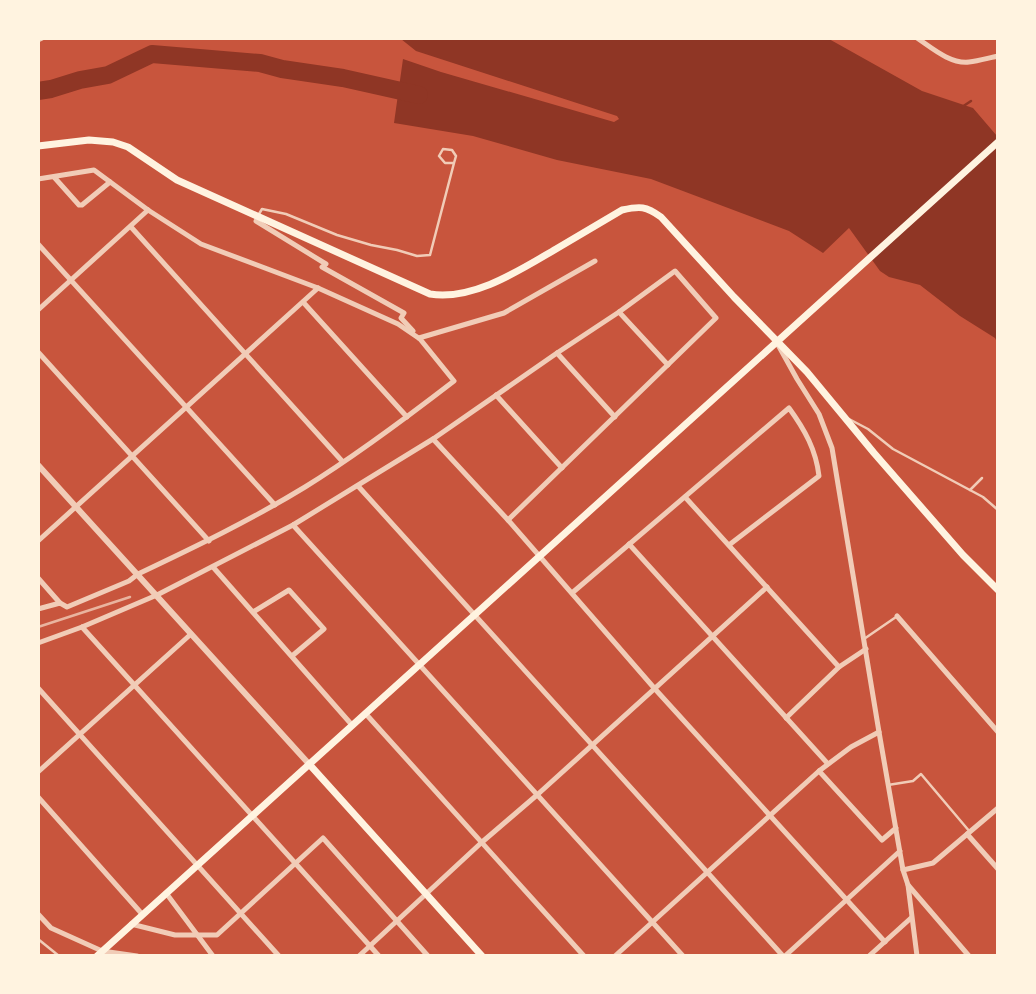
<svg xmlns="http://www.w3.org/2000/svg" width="1036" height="994" font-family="'Open Sans',sans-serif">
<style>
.water{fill:#8f3625}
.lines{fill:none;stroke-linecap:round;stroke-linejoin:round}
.stream{stroke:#8f3625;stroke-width:2.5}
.river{stroke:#8f3625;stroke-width:18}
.service{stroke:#f1ccb7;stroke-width:2.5}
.minor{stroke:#f1ccb7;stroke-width:5}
.tertiary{stroke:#f1ccb7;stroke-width:6}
.secondary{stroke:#fff3e0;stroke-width:7}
.rail{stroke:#e9b49f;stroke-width:2.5}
</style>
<rect width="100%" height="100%" fill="#c8553d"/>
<polygon class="water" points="401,39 829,39 922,91 973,108 997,136 997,342 995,338 960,316 920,285 889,277 880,271 849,228 823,253 789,231 651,179 557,160 473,136 394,123 403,59 441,72 614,122 619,119 617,116 416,51"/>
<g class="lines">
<polyline class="stream" points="962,107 971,101"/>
<polyline class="river" points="38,91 51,89 80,80 108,75 152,54 260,63 282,69 343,78 419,95"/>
<g class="service">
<polyline points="259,214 262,209 286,214 337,235 371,245 397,250 417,256 430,255 454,163 456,156 452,150 443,149 439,156 445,163 454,163"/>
<polyline points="849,419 868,429 893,449 983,497 998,510"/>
<polyline points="970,490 982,478"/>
<polyline points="864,639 896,617"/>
<polyline points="888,785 913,781 921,774 970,832"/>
<polyline points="38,939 59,956"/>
</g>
<g class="minor">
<path d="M917,38C932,48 950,64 969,62C979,61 988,58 998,56"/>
<polyline points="38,40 42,38"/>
<polyline points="54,177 79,205 82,205 110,182"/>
<path d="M38,179L94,170L148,210L201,244L318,288L398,324L420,339L454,381C406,418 357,455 305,487C251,520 195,547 138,574L129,581L67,607L60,603L38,609"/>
<polyline points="258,217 256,221 326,264 322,267 404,313 401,318 413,331"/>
<polyline points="131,227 342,461"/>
<polyline points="38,244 275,505"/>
<polyline points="303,302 407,417"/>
<polyline points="38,310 148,210"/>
<polyline points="619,312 668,365"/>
<polyline points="419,338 504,313 595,261"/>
<polyline points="777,343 797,379 819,414 832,448 879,732 903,870 908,885 917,956"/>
<polyline points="38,352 209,541"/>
<polyline points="557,353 615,417"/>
<polyline points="496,395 562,468"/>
<polyline points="433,439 508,520 655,689 885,942"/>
<polyline points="358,486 783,956"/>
<polyline points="685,497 839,667"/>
<polyline points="293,525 683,956"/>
<polyline points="38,541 318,288"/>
<polyline points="629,544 828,764"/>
<polyline points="213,567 352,725"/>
<polyline points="38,578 60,603"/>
<path d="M572,593L789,408C805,430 816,450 819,476L729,545"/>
<polyline points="253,612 289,590 324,629 292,656"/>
<polyline points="897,616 998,732"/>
<polyline points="82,627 379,956"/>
<polyline points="38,643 82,627 157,595 293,525 433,439 557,353 619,312 675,271 716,318 508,520"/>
<polyline points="38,688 279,956"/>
<polyline points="365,713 584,956"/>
<polyline points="786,718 839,667 866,649"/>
<polyline points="819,771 882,840 896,828"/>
<polyline points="38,772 191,634"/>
<polyline points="38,797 142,914"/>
<polyline points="967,834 998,869"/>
<polyline points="903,870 933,863 998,808"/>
<polyline points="908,885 969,956"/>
<polyline points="166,893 213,956"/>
<polyline points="38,914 51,928 102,951 137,956"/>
<polyline points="131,924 175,935 217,935 323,838 428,956"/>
<polyline points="359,956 481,843 537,795 767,587"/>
<polyline points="615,956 819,771 851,747 879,732"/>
<polyline points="785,956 900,851"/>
<polyline points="869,956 911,918"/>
</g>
<polyline class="tertiary" points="38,465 309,764"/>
<g class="secondary">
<path d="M38,146L89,140L113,142L128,147L177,180L430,294C473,301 520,270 556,249C578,236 600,223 622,210C640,206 646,206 661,217L734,297L807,372L874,453L963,555L998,590"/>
<polyline points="309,764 482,956"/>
<polyline points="97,956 998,142"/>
</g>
<polyline class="rail" points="38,627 130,597"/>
</g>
<rect width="1036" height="994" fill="none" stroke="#fff3e0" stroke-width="80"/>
</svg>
